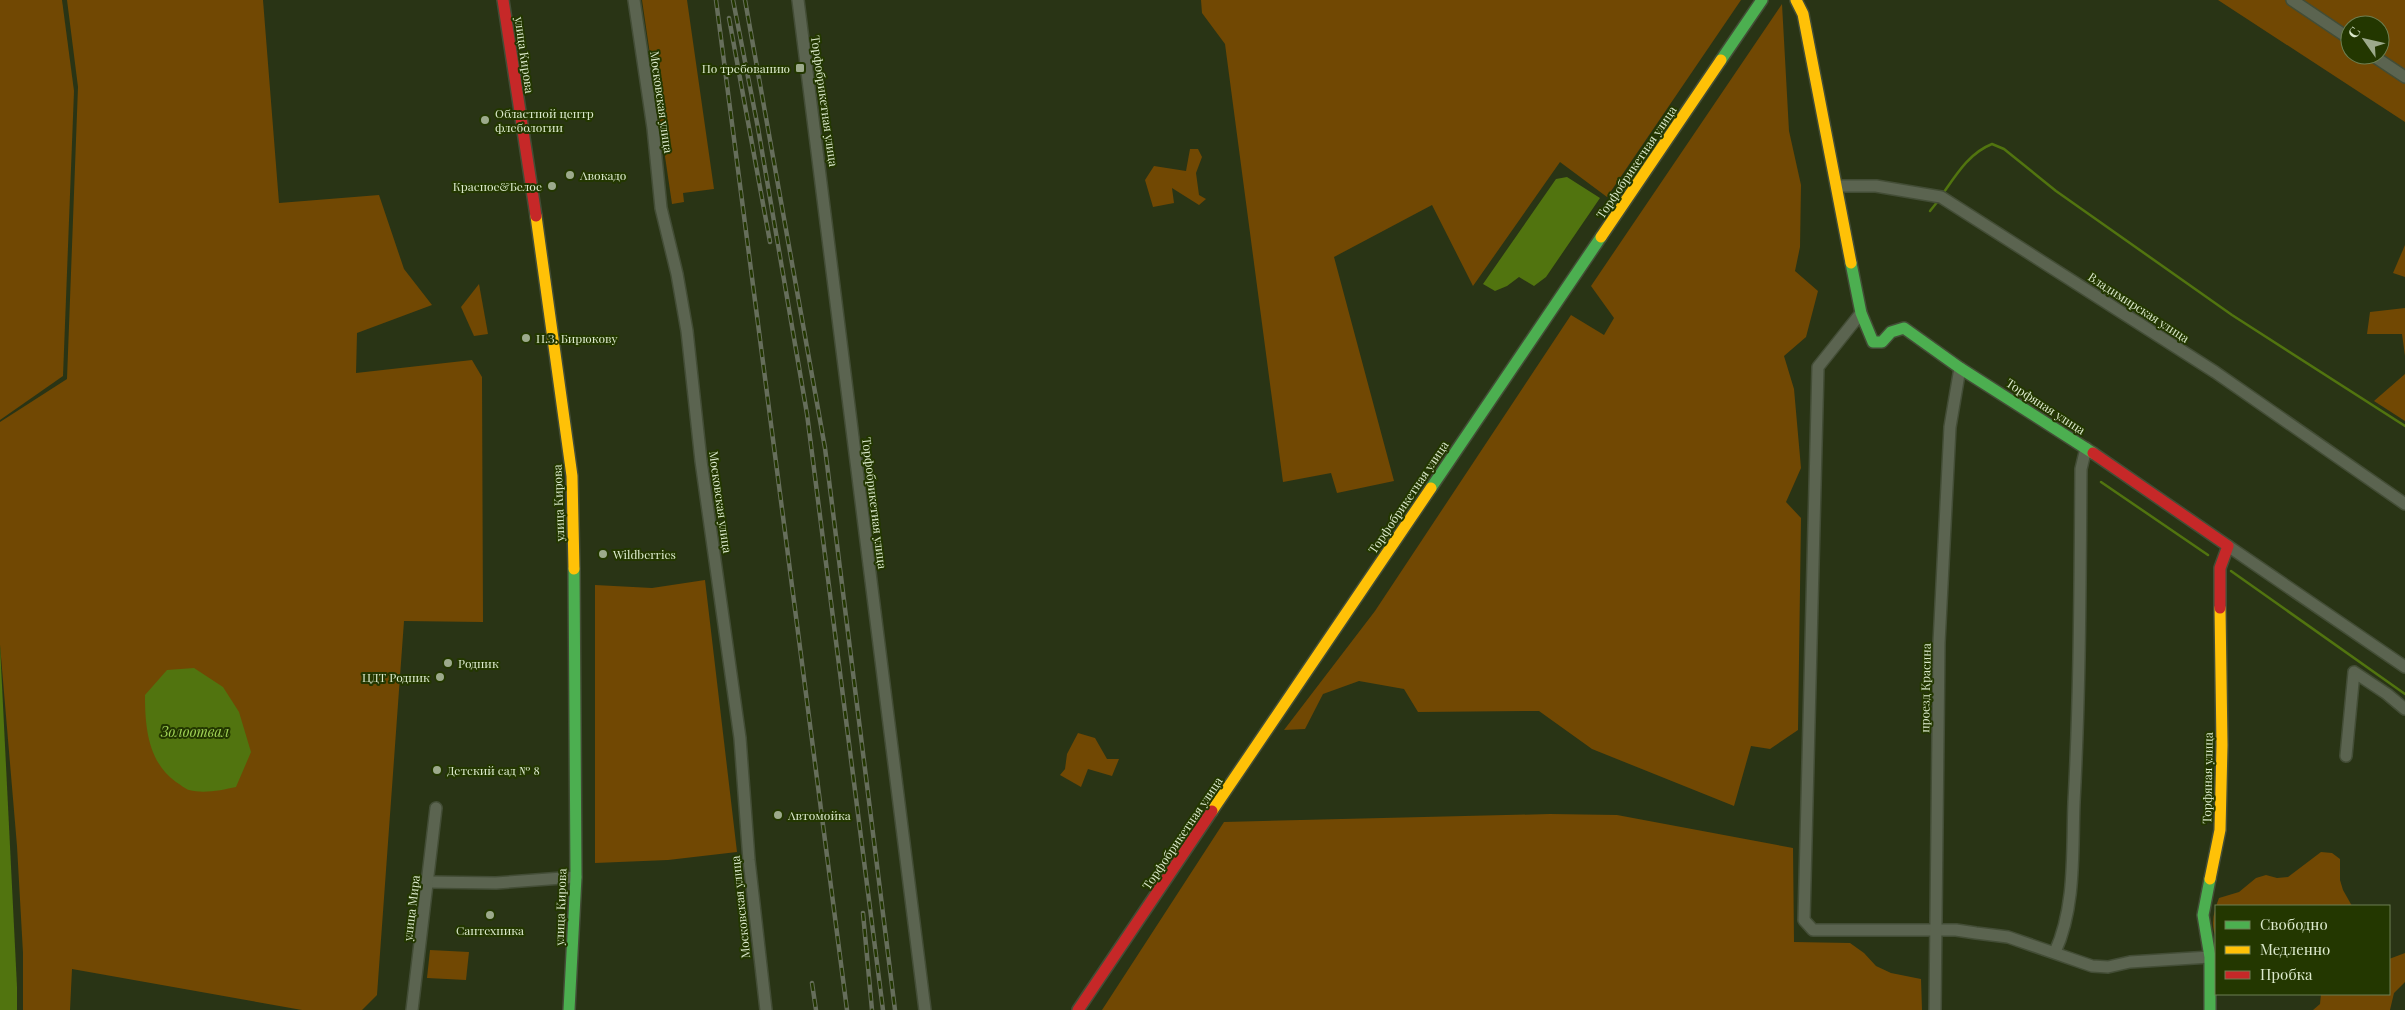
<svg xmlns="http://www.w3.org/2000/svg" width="2405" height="1010" font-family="'Playfair Display',serif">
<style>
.green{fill:#714803;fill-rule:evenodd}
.water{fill:#51740f}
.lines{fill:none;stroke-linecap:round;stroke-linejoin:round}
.stream{stroke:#51740f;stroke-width:2.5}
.street-casing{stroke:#434d36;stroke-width:14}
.fast-casing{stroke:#434d36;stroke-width:14}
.slow-casing{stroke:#434d36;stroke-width:14}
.jam-casing{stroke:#434d36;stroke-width:14}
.street{stroke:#5b6450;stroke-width:11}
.fast{stroke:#4caf50;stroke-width:11}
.slow{stroke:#ffc107;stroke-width:11}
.jam{stroke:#c62828;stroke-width:11}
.rail-casing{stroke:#666e5b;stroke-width:4.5}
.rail{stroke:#233700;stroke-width:2.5;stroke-dasharray:8;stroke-linecap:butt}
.poi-dot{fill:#9daa8c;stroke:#233700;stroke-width:2}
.labels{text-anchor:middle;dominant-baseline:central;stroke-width:4;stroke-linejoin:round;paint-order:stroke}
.street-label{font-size:12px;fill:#dceacc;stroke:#233700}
.poi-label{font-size:12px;fill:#dceacc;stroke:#233700;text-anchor:start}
.water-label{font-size:14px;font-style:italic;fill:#a1d456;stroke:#233700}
</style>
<rect width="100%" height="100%" fill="#293415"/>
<g class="green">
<polygon points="0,0 62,0 74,91 63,376 0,420"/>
<polygon points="67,0 263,0 279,203 379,195 404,269 432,305 357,333 356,373 472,360 482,377 483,622 404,621 377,995 362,1010 302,1010 72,969 70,1010 23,1010 23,953 17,846 0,645 0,422 67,379 78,87"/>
<polygon points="642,0 687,0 714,189 683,193 684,202 672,204"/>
<polygon points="1201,0 1741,0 1607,197 1560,162 1473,286 1432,205 1334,257 1394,481 1337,493 1331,473 1283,482 1225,44 1202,13"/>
<path d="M2218,0H2405V122ZM2350,25H2380V55H2350Z"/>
<polygon points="1782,4 1789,131 1801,185 1800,247 1795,271 1818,291 1806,337 1784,356 1794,389 1801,468 1786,502 1801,518 1798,730 1770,749 1751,746 1734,806 1592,749 1539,711 1418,712 1404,689 1359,681 1323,694 1305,729 1284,730 1375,611 1571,315 1604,335 1614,318 1591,286"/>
<polygon points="1190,149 1198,149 1202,157 1196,173 1199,195 1206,199 1199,205 1172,188 1174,203 1153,207 1145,180 1154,166 1186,171"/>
<polygon points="2405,245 2405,277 2393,273"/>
<polygon points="479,284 488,334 474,336 461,307"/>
<polygon points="2405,308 2405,356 2402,334 2367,334 2370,312"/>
<polygon points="2405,374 2405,421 2374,401"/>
<polygon points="705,580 737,852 668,860 595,863 595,585 652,588"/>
<polygon points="1078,733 1095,738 1107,759 1119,759 1112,776 1088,769 1081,787 1060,775 1065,769 1067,754"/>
<polygon points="1550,814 1617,815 1793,848 1794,942 1850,943 1864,953 1876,966 1891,973 1921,979 1922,1010 1102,1010 1224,822"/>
<path d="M2321,852L2332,853L2340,859V880L2343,890L2352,906H2216V937C2210,924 2214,911 2219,898L2239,892L2256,878L2266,875L2277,878L2288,877Z"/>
<polygon points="430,950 469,952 466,980 427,978"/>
<polygon points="2405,953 2405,982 2394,993 2390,1010 2313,1010 2320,1004 2321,994 2389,994 2389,959"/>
</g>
<g class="water">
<polygon points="1567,177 1600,198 1546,277 1534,286 1519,277 1507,286 1495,291 1483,284 1556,179"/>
<polygon points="0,645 17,987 17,1010 0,1010"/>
<path d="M194,668L223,687L239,712L251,752L236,787C222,790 204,794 189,790C185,789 180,784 176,782C148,762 145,727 145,695L167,670Z"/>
</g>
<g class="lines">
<g class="stream">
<path d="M1942,195C1956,175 1969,153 1992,144L2004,149L2056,191L2232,315L2405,426"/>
<polyline points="1930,211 1938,201"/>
<polyline points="2101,482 2208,555"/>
<polyline points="2231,571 2405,694"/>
</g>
<g class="street-casing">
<g id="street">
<polyline points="634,0 653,128 661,208 677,274 687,331 701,461 740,738 749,860 766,1010"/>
<polyline points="798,0 925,1010"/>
<polyline points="2292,0 2350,39"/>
<polyline points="2372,55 2405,77"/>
<polyline points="1838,186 1876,186 1941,197 2215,372 2405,504"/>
<polyline points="1861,313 1818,367 1804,920 1813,930 1956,930 1976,933 2008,937 2092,966 2108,967 2130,962 2210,957"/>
<polyline points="2228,546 2405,667"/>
<polyline points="2346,756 2354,672 2387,694 2405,709"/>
<polyline points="428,882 496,883 576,877"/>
<path d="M2055,952C2076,906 2072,851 2074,802C2080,691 2080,580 2081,469L2086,448"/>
<polyline points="412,1010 436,808"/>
<polyline points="1935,1010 1939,643 1950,427 1960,368"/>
</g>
</g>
<g class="fast-casing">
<g id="fast">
<polyline points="1721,60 1762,0"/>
<polyline points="1851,263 1861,313 1873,342 1882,342 1891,332 1904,328 1960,368 2093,453"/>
<polyline points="1431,488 1601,237"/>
<polyline points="569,1010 576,877 574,569"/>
<polyline points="2210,1010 2210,957 2203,915 2210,879"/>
</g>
</g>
<g class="slow-casing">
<g id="slow">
<polyline points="1796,0 1803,14 1851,263"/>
<polyline points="536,216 572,476 574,569"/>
<polyline points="1601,237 1721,60"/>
<polyline points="1212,811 1431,488"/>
<polyline points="2210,879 2220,830 2222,745 2220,608"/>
</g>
</g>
<g class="jam-casing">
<g id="jam">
<polyline points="503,0 536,216"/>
<polyline points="2093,453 2228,546 2220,568 2220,608"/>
<polyline points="1078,1010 1212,811"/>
</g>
</g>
<use href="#street" class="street"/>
<use href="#fast" class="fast"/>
<use href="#slow" class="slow"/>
<use href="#jam" class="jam"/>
<g class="rail-casing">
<g id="rail">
<polyline points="716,0 847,1010"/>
<polyline points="733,0 758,128 807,414 883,1010"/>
<polyline points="745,0 825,448 895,1010"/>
<polyline points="729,18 770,242"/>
<polyline points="863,913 872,1010"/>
<polyline points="812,983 816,1010"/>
</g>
</g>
<use href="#rail" class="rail"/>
</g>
<g class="poi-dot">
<rect x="795" y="63" width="10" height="10" rx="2.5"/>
<circle cx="485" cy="120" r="5"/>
<circle cx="570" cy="175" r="5"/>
<circle cx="552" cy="186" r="5"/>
<circle cx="526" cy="338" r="5"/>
<circle cx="603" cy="554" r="5"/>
<circle cx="448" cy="663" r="5"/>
<circle cx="440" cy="677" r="5"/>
<circle cx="437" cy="770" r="5"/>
<circle cx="778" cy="815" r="5"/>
<circle cx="490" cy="915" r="5"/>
</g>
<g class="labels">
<g class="street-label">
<text transform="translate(525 55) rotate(82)">улица Кирова</text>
<text transform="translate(825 101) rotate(82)">Торфобрикетная улица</text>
<text transform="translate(662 102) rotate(82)">Московская улица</text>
<text transform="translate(1636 162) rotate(-56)">Торфобрикетная улица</text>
<text transform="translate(2139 307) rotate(33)">Владимирская улица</text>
<text transform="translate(2046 406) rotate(33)">Торфяная улица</text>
<text transform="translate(1408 497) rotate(-56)">Торфобрикетная улица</text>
<text transform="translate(721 502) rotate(82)">Московская улица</text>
<text transform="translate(558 503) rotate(-92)">улица Кирова</text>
<text transform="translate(875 503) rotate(83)">Торфобрикетная улица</text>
<text transform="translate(1925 688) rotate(-89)">проезд Красина</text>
<text transform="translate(2207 778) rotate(-89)">Торфяная улица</text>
<text transform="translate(1182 833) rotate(-56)">Торфобрикетная улица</text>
<text transform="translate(560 907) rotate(-88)">улица Кирова</text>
<text transform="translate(740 907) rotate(-96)">Московская улица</text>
<text transform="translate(411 908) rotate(-83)">улица Мира</text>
</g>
<g class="poi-label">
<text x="790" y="68" text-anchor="end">По требованию</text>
<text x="495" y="113">Областной центр<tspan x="495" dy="14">флебологии</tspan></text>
<text x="580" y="175">Авокадо</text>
<text x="542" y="186" text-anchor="end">Красное&amp;Белое</text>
<text x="536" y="338">Н.З. Бирюкову</text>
<text x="613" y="554">Wildberries</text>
<text x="458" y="663">Родник</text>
<text x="430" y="677" text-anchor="end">ЦДТ Родник</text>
<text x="447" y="770">Детский сад № 8</text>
<text x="788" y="815">Автомойка</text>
<text x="490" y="930" text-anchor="middle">Сантехника</text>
</g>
<g class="water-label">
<text x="195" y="731">Золоотвал</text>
</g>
</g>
<rect x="2215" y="905" width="175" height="90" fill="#233700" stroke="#6d7f52"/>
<rect x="2225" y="921" width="25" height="8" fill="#4caf50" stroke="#6d7f52"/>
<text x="2260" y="930" font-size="15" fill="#dceacc">Свободно</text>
<rect x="2225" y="946" width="25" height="8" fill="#ffc107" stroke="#6d7f52"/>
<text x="2260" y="955" font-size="15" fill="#dceacc">Медленно</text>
<rect x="2225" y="971" width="25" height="8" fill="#c62828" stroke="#6d7f52"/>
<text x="2260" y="980" font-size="15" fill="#dceacc">Пробка</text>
<g transform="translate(2365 40) rotate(304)"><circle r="24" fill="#233700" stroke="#6d7f52"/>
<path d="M0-4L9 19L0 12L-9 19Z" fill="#9daa8c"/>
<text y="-8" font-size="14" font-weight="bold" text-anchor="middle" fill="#dceacc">С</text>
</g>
</svg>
